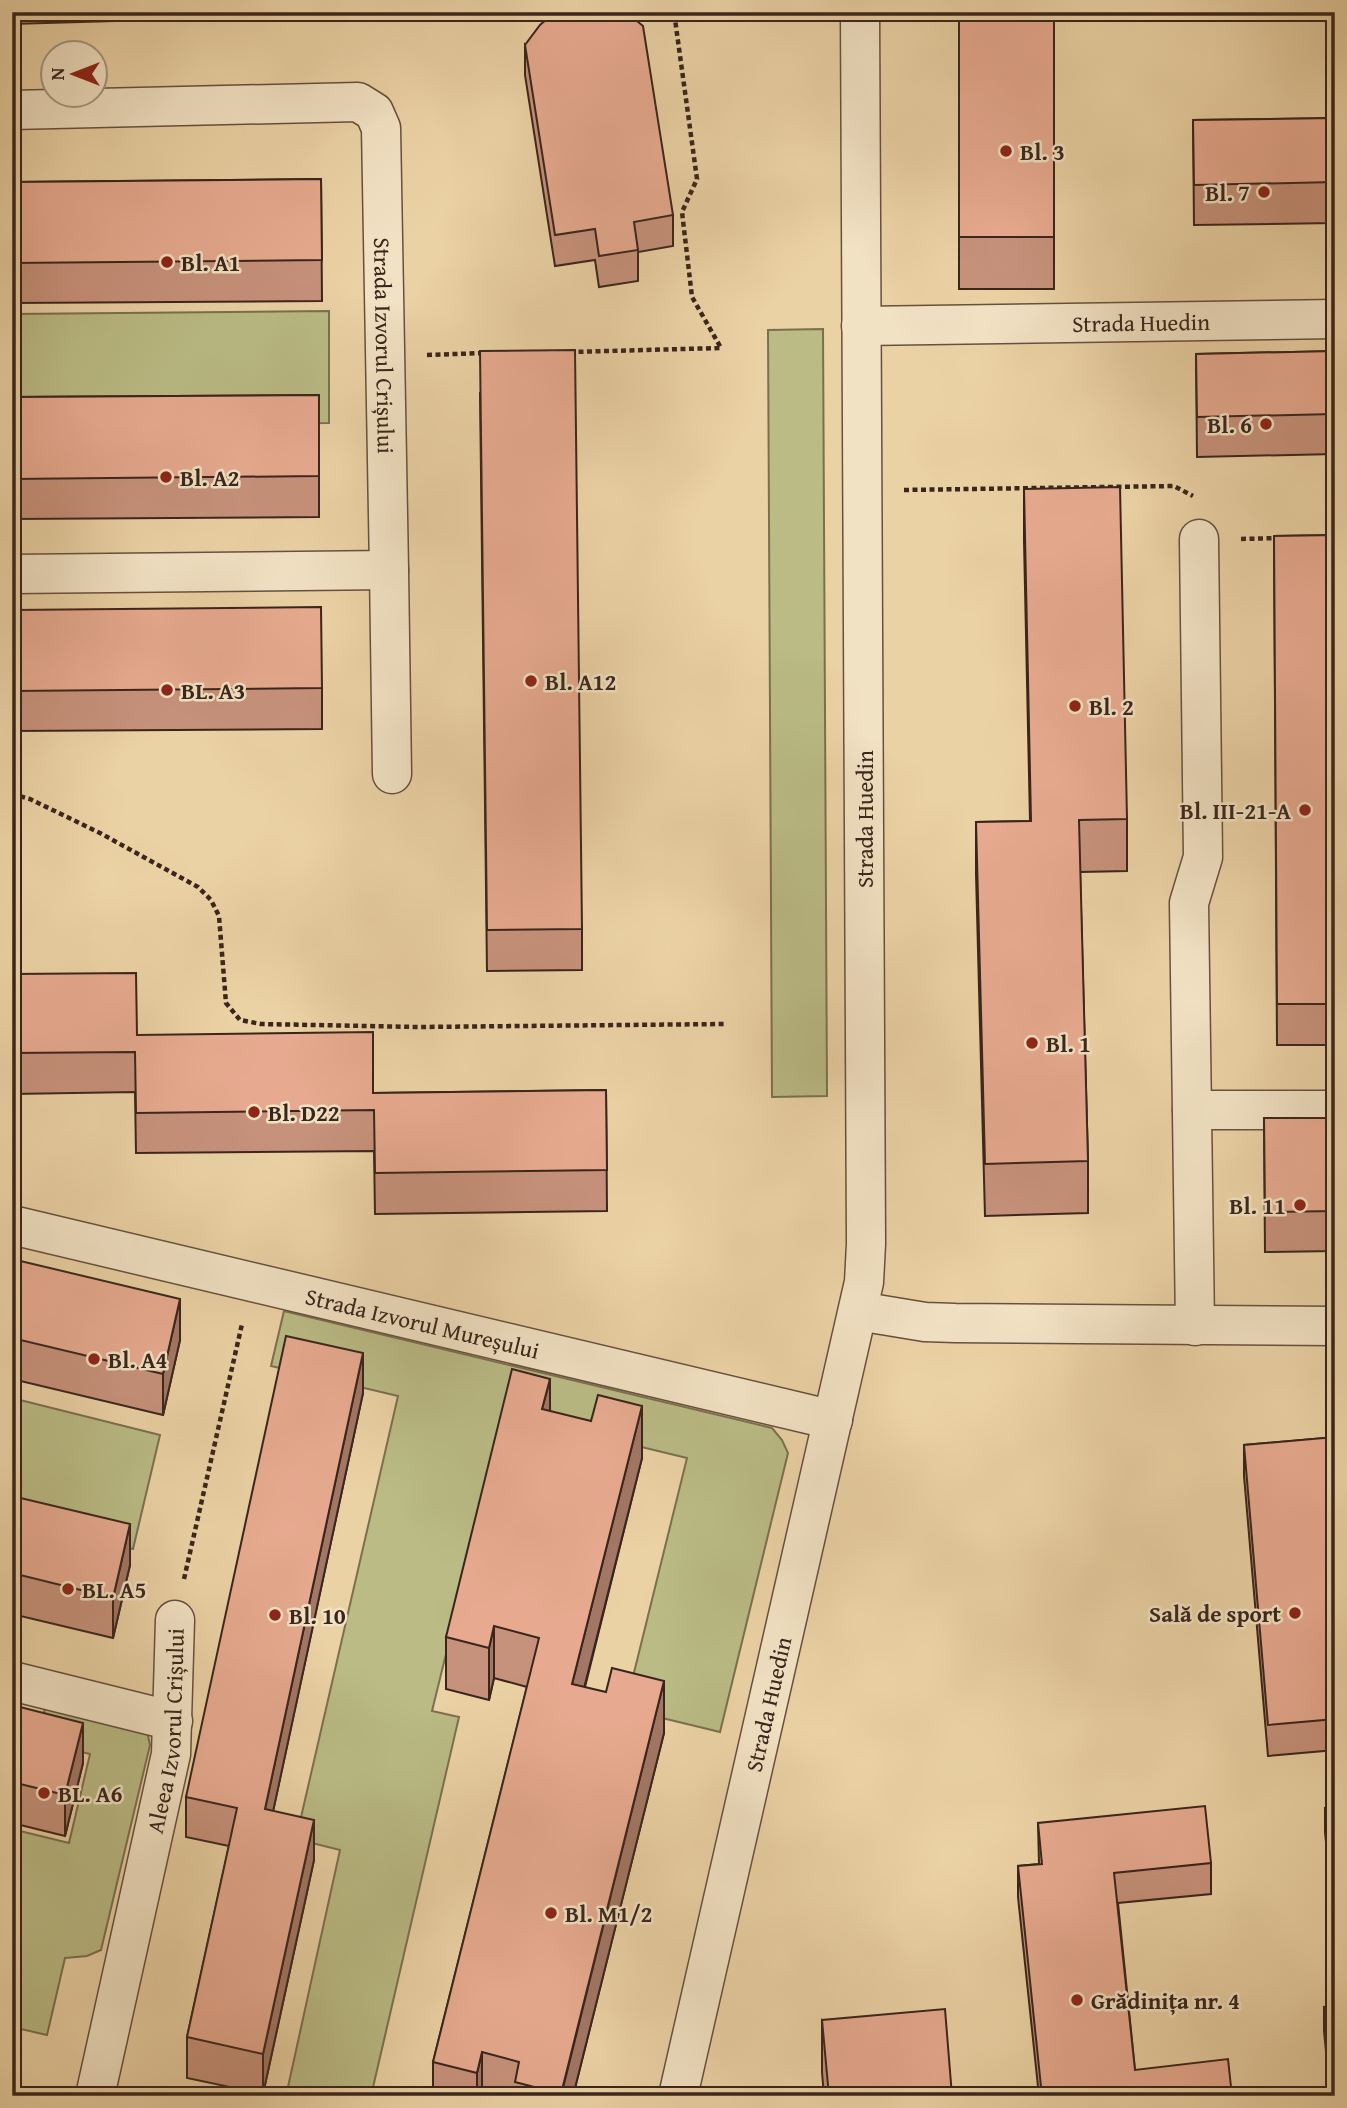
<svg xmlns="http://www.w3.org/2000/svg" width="1347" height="2108" font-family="'Gentium Book Plus',serif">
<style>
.green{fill:#babb85;stroke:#7a7050;stroke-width:2}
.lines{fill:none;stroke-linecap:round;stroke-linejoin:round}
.minor-casing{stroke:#66503e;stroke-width:41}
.path{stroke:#3a251c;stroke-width:4.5;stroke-dasharray:5 3.5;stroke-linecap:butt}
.minor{stroke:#f2e2c4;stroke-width:38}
.wall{fill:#c7927c;stroke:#3a251c;stroke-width:2}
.shaded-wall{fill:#a27765;stroke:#3a251c;stroke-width:2}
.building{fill:#e7aa90;stroke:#3a251c;stroke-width:2}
.poi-dot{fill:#8f2418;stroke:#f2e2c4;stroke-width:2.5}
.labels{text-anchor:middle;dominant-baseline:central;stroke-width:5;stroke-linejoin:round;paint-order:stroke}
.poi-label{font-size:23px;font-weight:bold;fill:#3a251c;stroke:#f2e2c4;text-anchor:start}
.street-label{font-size:23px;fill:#3a251c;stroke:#f2e2c4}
</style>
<rect width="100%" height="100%" fill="#ebd2a5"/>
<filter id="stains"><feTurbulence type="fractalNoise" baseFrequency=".00286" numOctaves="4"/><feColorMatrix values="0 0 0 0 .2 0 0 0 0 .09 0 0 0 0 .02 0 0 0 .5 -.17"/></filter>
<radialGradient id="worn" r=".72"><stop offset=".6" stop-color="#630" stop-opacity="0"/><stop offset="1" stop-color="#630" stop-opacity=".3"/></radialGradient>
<g class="green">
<polygon points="329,311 329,423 12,426 12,314"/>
<polygon points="823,329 827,1096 772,1097 768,330"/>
<polygon points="284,1311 772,1428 782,1440 788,1453 720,1732 625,1709 687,1458 505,1414 432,1711 459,1717 371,2096 286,2096 340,1850 296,1839 398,1396 271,1366"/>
<polygon points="12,1398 160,1435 133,1549 12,1520"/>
<polygon points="47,1700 147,1731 150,1745 101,1950 87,1956 65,1958 47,2035 12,2027 12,1829 69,1843 90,1754 37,1741"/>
</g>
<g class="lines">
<g class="minor-casing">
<g id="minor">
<path id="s1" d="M12,110L358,102L374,112L381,128L389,570L12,574"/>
<path id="s2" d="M861,326L1335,319"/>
<polyline points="389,570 392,774"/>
<polyline points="1192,1110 1335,1110"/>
<path id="s3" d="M12,1225L833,1420"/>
<polyline points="858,1311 925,1322 955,1323 1335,1326"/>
<polyline points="1195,1326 1189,903 1203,857 1199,539"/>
<polyline points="12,1681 173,1721"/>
<path id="s4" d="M95,2096L171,1754L175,1620"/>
<path id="s5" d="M678,2096L864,1282L866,1244L860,12"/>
</g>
</g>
<g class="path">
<polyline points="570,352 721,348 692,297 682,212 697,179 674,12"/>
<polyline points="427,355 485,353"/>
<polyline points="904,490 1174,486 1193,496"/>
<polyline points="1241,539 1278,538"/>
<polyline points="12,794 30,799 100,833 198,887 211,900 219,916 226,1003 240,1020 261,1024 419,1027 724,1024"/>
<polyline points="184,1579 242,1324"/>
</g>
<use href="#minor" class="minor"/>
</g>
<g class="wall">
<polygon points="12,12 436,12 12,24"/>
<rect x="959" y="12" width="95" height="277"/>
<polygon points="525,45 673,215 673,246 638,252 638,281 599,287 595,260 555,266 525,75"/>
<polygon points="1335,118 1335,223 1194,225 1193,120"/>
<polygon points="321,179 322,301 12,303 12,182"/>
<polygon points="1335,351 1335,454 1197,457 1196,354"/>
<polygon points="480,392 582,929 582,970 487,971"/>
<polygon points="319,395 319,517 12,519 12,397"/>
<polygon points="1024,489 1127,819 1127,871 1080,872 1088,1161 1088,1213 985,1216 976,874 976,822 1030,821 1024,541"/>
<polygon points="1335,535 1335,1045 1277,1045 1274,536"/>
<polygon points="12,610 322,688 322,729 12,731"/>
<polygon points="12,974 137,1035 373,1093 606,1090 607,1211 375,1214 374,1151 136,1153 135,1092 12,1094"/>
<polygon points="1264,1118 1335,1118 1335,1251 1265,1252"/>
<polygon points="12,1259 180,1340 163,1415 12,1379"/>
<polygon points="363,1393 273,1811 314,1860 263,2094 187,2078 187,2037 229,1846 186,1837 186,1797"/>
<polygon points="550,1411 642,1458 585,1687 664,1733 573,2096 433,2096 433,2062 527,1687 494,1678 489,1700 446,1689 446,1637"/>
<polygon points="1335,1437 1335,1750 1268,1756 1244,1476 1244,1445"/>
<polygon points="12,1496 130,1565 113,1638 12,1614"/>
<polygon points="12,1705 83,1763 65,1836 12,1823"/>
<polygon points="1335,1807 1335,1935 1325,1832 1325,1808"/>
<polygon points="1038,1823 1211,1863 1211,1894 1118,1903 1135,2070 1232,2096 1039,2096 1018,1897 1018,1866 1039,1864"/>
<polygon points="1335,2006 1335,2062 1327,2062 1324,2031 1324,2007"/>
<polygon points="822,2020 952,2096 824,2096 822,2072"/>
</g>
<g class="shaded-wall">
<polygon points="180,1299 180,1340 163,1415 163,1374"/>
<polygon points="363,1353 363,1393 265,1849 265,1809"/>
<polygon points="550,1379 550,1431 542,1409"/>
<polygon points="642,1406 642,1458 572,1736 572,1684"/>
<polygon points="130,1524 130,1565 113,1638 113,1598"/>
<polygon points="494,1626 494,1678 489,1700 489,1648"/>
<polygon points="664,1681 664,1733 573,2096 561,2096"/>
<polygon points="83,1723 83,1763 65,1836 65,1795"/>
<polygon points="314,1820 314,1860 263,2094 263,2054"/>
<polygon points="482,2052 482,2096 477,2096 477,2073"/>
</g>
<g class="building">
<polygon points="555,12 626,12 643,26 673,215 634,222 638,250 599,256 595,229 555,235 525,45 540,25"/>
<rect x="959" y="12" width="95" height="225"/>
<polygon points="1335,118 1335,182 1194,185 1193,120"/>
<polygon points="321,179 322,260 12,263 12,182"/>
<polygon points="575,350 582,929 487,930 480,351"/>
<polygon points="1335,351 1335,414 1197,417 1196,354"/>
<polygon points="319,395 319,476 12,479 12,397"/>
<polygon points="1120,487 1127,819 1079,820 1088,1161 985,1164 976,822 1031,821 1024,489"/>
<polygon points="1335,535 1335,1004 1277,1004 1274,536"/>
<polygon points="321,607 322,688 12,691 12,610"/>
<polygon points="136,973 137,1035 373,1032 373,1093 606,1090 607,1170 375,1173 374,1110 136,1113 135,1052 12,1053 12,974"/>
<polygon points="1264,1118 1335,1118 1335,1211 1265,1212"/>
<polygon points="12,1259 180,1299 163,1374 12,1338"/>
<polygon points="286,1336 363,1353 265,1809 314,1820 263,2054 187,2037 237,1808 186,1797"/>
<polygon points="512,1369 550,1379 542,1409 591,1421 598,1395 642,1406 572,1684 606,1692 612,1668 664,1681 561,2094 515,2082 519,2062 482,2052 477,2073 433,2062 539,1638 494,1626 489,1648 446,1637"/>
<polygon points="1335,1437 1335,1719 1268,1725 1244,1445"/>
<polygon points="12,1496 130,1524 113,1598 12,1573"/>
<polygon points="12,1705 83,1723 65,1795 12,1782"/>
<polygon points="1205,1806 1211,1863 1114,1873 1135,2070 1228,2059 1232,2096 1042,2096 1018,1866 1042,1864 1038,1823"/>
<polygon points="1335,1807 1335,1911 1325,1808"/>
<polygon points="1335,2006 1335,2037 1327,2038 1324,2007"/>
<polygon points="945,2009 952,2096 829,2096 822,2020"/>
</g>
<g class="poi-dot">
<circle cx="1006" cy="151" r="7"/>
<circle cx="1264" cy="192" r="7"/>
<circle cx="167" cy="262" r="7"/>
<circle cx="1266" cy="424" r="7"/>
<circle cx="166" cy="477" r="7"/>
<circle cx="531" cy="681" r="7"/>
<circle cx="167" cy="690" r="7"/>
<circle cx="1075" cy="706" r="7"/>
<circle cx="1305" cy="810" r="7"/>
<circle cx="1032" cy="1043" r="7"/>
<circle cx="254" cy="1112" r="7"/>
<circle cx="1300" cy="1205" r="7"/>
<circle cx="94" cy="1359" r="7"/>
<circle cx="68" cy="1589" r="7"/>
<circle cx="1295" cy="1613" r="7"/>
<circle cx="275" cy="1615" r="7"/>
<circle cx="44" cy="1793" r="7"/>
<circle cx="551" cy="1913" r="7"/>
<circle cx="1077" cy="2000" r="7"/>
</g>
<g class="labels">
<g class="poi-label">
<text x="1020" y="151">Bl. 3</text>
<text x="1250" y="192" text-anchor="end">Bl. 7</text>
<text x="181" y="262">Bl. A1</text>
<text x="1252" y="424" text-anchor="end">Bl. 6</text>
<text x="180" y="477">Bl. A2</text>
<text x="545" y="681">Bl. A12</text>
<text x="181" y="690">BL. A3</text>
<text x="1089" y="706">Bl. 2</text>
<text x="1291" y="810" text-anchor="end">Bl. III-21-A</text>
<text x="1046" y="1043">Bl. 1</text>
<text x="268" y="1112">Bl. D22</text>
<text x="1286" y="1205" text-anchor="end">Bl. 11</text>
<text x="108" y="1359">Bl. A4</text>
<text x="82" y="1589">BL. A5</text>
<text x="1281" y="1613" text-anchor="end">Sală de sport</text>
<text x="289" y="1615">Bl. 10</text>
<text x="58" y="1793">BL. A6</text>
<text x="565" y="1913">Bl. M1/2</text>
<text x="1091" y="2000">Grădinița nr. 4</text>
</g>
<g class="street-label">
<text stroke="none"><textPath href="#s2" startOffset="280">Strada Huedin</textPath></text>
<text stroke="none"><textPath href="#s1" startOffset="600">Strada Izvorul Crișului</textPath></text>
<text transform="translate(864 819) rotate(-90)">Strada Huedin</text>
<text stroke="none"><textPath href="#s3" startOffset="422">Strada Izvorul Mureșului</textPath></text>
<text stroke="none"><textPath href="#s5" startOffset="402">Strada Huedin</textPath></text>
<text stroke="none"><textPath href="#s4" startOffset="373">Aleea Izvorul Crișului</textPath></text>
</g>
</g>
<rect width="1347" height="2108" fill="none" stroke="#ebd2a5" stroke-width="42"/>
<rect x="14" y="14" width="1319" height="2080" fill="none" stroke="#3a251c" stroke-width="3.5"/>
<rect x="21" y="21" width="1305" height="2066" fill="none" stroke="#3a251c" stroke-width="2"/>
<g transform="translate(74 74) rotate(270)"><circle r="33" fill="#f2e2c4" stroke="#a89681" stroke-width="2"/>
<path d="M0-5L12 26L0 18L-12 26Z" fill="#8f2418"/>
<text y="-10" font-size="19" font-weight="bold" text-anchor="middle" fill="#3a251c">N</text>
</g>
<rect width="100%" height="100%" filter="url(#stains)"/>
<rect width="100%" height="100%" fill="url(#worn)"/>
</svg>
